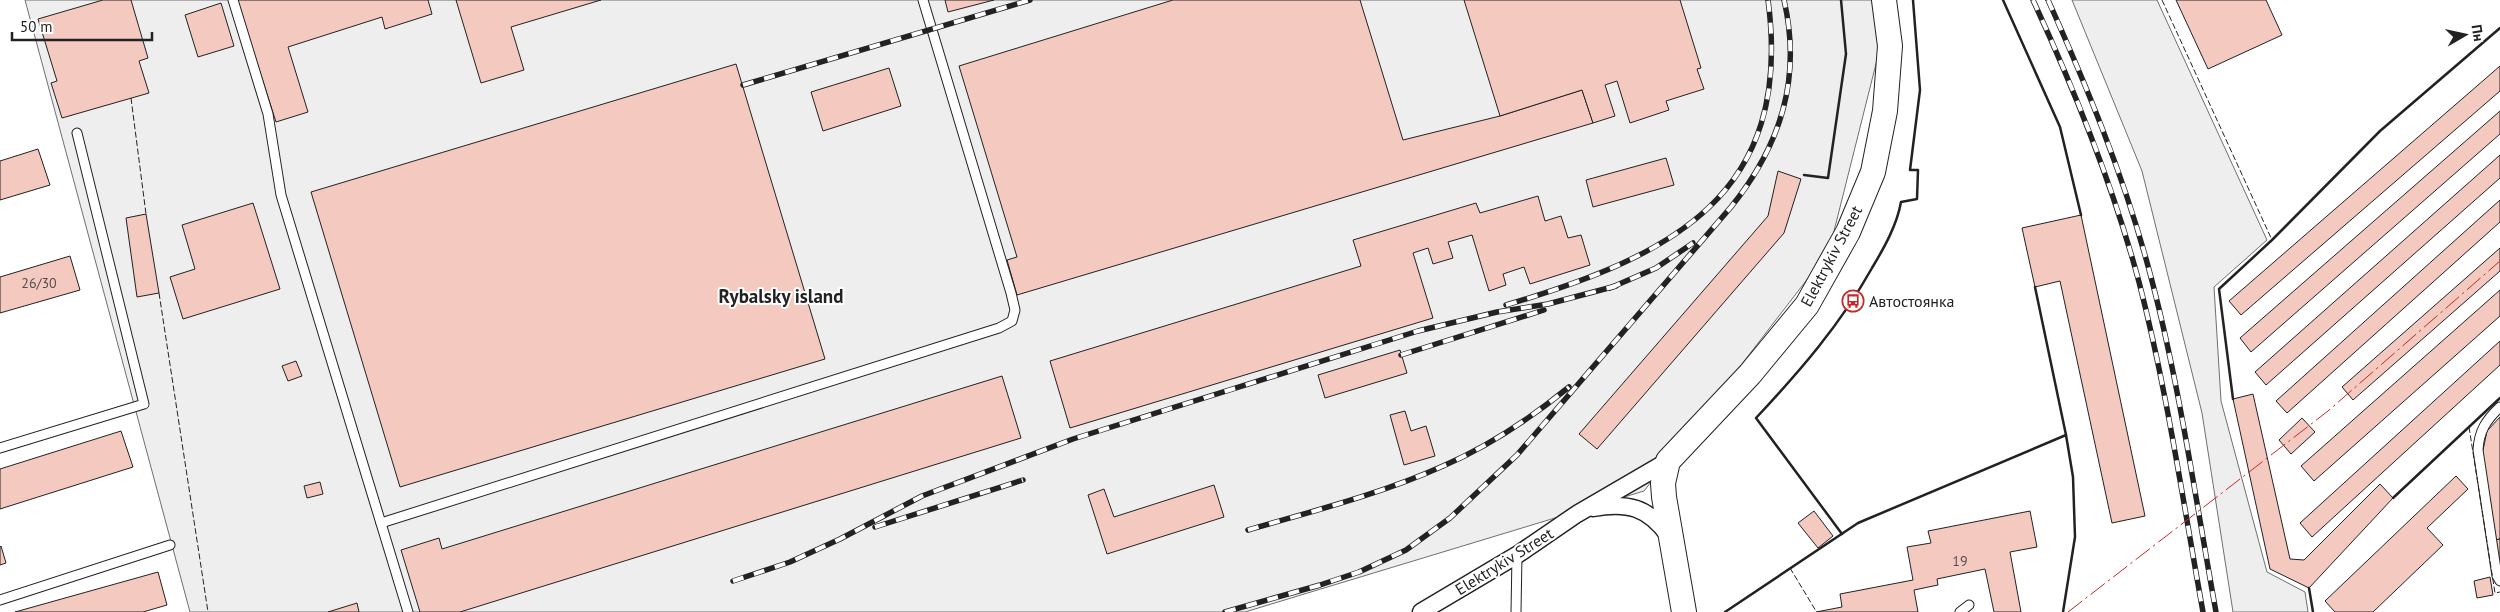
<svg xmlns="http://www.w3.org/2000/svg" width="2500" height="612" font-family="'PT Sans',sans-serif">
<style>
.green{fill:#eee;stroke:#6f6f6f}
.building{fill:#f3c9c0;stroke:#222}
.lines{fill:none;stroke-linecap:round;stroke-linejoin:round}
.lane-casing{stroke:#222;stroke-width:11}
.street-casing{stroke:#222;stroke-width:19}
.secondary-casing{stroke:#222;stroke-width:26}
.lane{stroke:#fff;stroke-width:9}
.street{stroke:#fff;stroke-width:16}
.secondary{stroke:#fff;stroke-width:24}
.rail-casing{stroke:#222;stroke-width:5.5}
.rail{stroke:#fff;stroke-width:4;stroke-dasharray:11;stroke-linecap:butt}
.fence{stroke:#222;stroke-width:1;stroke-dasharray:6 2.5;stroke-linecap:butt}
.wall{stroke:#222;stroke-width:2.5}
.power{stroke:#c62828;stroke-width:1;stroke-dasharray:18 4 2.5 4;stroke-linecap:butt}
.labels{text-anchor:middle;dominant-baseline:central;stroke-width:4;stroke-linejoin:round;paint-order:stroke}
.number-label{font-size:14px;fill:#564c4a}
.street-label{font-size:16px;fill:#222;stroke:#fff}
.poi-label{font-size:16px;fill:#222;stroke:#fff;text-anchor:start}
.quarter-label{font-size:19px;font-weight:bold;fill:#222;stroke:#fff}
</style>
<rect width="100%" height="100%" fill="#fff"/>
<g class="green">
<polygon points="25,0 1883,0 1888,16 1829,251 1644,491 1245,612 190,612"/>
<polygon points="2072,0 2157,0 2267,240 2214,287 2221,401 2267,572 2305,592 2308,612 2233,612 2202,413 2142,171"/>
</g>
<g class="building">
<polygon points="103,0 131,0 148,58 139,61 149,93 62,118 51,83 57,81 38,19"/>
<polygon points="237,0 428,0 432,14 385,29 382,17 288,47 308,112 276,122"/>
<polygon points="456,0 601,0 511,27 524,70 481,83"/>
<polygon points="945,0 994,0 948,12"/>
<polygon points="1173,0 1360,0 1403,140 1500,116 1582,90 1593,123 1017,295 1007,260 1017,257 959,66"/>
<polygon points="1464,0 1680,0 1701,68 1697,69 1704,89 1666,101 1669,110 1630,123 1617,81 1605,85 1615,116 1593,123 1582,90 1500,116"/>
<polygon points="2176,0 2266,0 2282,35 2208,69"/>
<polygon points="221,3 234,46 198,57 185,15"/>
<polygon points="736,64 825,359 400,487 311,192"/>
<polygon points="2500,66 2500,91 2241,315 2229,301"/>
<polygon points="889,68 901,106 823,131 811,92"/>
<polygon points="2500,111 2500,134 2251,352 2240,338"/>
<polygon points="38,149 50,185 0,200 0,161"/>
<polygon points="2500,155 2500,178 2266,385 2255,372"/>
<polygon points="1666,158 1674,185 1593,207 1586,180"/>
<polygon points="1778,171 1801,179 1784,233 1597,449 1579,434 1768,216"/>
<polygon points="1538,196 1545,221 1561,216 1568,238 1581,235 1590,265 1530,284 1524,267 1503,274 1506,285 1489,291 1472,235 1448,242 1453,258 1433,264 1428,248 1413,253 1433,318 1070,428 1050,361 1361,266 1353,240 1476,203 1480,213"/>
<polygon points="2500,200 2500,222 2287,413 2276,401"/>
<polygon points="253,203 280,289 183,319 170,277 195,269 182,225"/>
<polygon points="146,214 159,293 137,297 126,218"/>
<polygon points="2081,215 2145,516 2112,523 2060,281 2035,287 2022,228"/>
<polygon points="2500,248 2500,271 2353,400 2342,387"/>
<polygon points="70,256 80,290 0,313 0,277"/>
<polygon points="2500,290 2500,316 2314,481 2301,466"/>
<polygon points="2500,341 2500,365 2312,537 2300,523"/>
<polygon points="1400,350 1407,373 1325,398 1318,375"/>
<polygon points="296,361 302,376 288,381 282,366"/>
<polygon points="1002,376 1021,438 460,612 420,612 401,550 439,538 442,549"/>
<polygon points="2253,394 2290,559 2304,560 2380,484 2393,498 2309,588 2270,569 2233,399"/>
<polygon points="1405,411 1411,431 1426,426 1435,456 1404,465 1390,415"/>
<polygon points="2500,417 2500,539 2495,540 2482,455 2487,431"/>
<polygon points="2302,418 2315,432 2291,454 2279,440"/>
<polygon points="121,431 133,467 0,509 0,469"/>
<polygon points="2456,476 2468,489 2427,528 2443,545 2373,612 2335,612 2325,601"/>
<polygon points="320,482 323,494 307,498 304,486"/>
<polygon points="1214,485 1224,517 1107,554 1088,495 1104,489 1114,517"/>
<polygon points="1814,511 1833,536 1818,548 1798,523"/>
<polygon points="2030,511 2037,547 2010,552 2021,612 1994,612 1985,569 1937,579 1938,585 1914,590 1918,612 1816,612 1842,607 1840,594 1913,580 1907,547 1931,543 1928,531"/>
<polygon points="2500,539 2500,567 2495,540"/>
<polygon points="1,546 6,563 0,565 0,547"/>
<polygon points="158,572 167,605 143,612 15,612"/>
<polygon points="2490,577 2493,595 2477,598 2474,581"/>
<polygon points="357,603 359,612 328,612"/>
</g>
<g class="lines">
<g class="lane-casing">
<g id="lane">
<polyline points="233,0 268,114 281,195 408,612"/>
<path d="M2500,407C2486,420 2479,431 2478,450L2497,576L2500,581"/>
<polyline points="0,448 144,404 77,133"/>
<polyline points="381,523 999,328 1012,321 1015,310 1011,293 923,0"/>
<polyline points="0,600 170,545"/>
<polyline points="1516,612 1517,555"/>
<polyline points="1960,612 1969,605"/>
</g>
</g>
<g class="street-casing">
<g id="street">
<path d="M1593,508C1628,502 1648,507 1669,536"/>
<polyline points="1421,612 1517,555 1577,514 1668,461"/>
</g>
</g>
<g class="secondary-casing">
<polyline id="secondary" points="1684,612 1664,497 1663,483 1668,461 1750,374 1807,305 1848,232 1873,172 1885,111 1890,46 1884,0"/>
</g>
<use href="#lane" class="lane"/>
<use href="#street" class="street"/>
<use href="#secondary" class="secondary"/>
<g class="rail-casing">
<g id="rail">
<path d="M2033,0C2075,91 2113,185 2139,282C2167,390 2183,502 2203,612"/>
<path d="M2048,0C2087,87 2123,174 2148,266C2179,379 2195,497 2216,612"/>
<polyline points="743,85 1030,0"/>
<polyline points="1610,288 1656,268 1693,243"/>
<path d="M1506,305C1671,256 1794,196 1768,0"/>
<polyline points="1401,355 1544,310"/>
<polyline points="875,527 1023,480"/>
<path d="M1248,530C1313,511 1381,494 1443,466C1487,447 1531,418 1569,387"/>
<polyline points="733,581 790,562 840,539 922,496 1073,439 1418,331 1497,312 1548,304 1616,286"/>
<path d="M1225,612L1320,585L1359,572L1406,550L1450,518L1517,455L1731,207C1781,145 1802,78 1784,0"/>
</g>
</g>
<use href="#rail" class="rail"/>
<g class="fence">
<polyline points="2162,0 2272,240"/>
<polyline points="131,98 146,214"/>
<polyline points="159,293 208,612"/>
<polyline points="2469,427 2495,593 2500,592"/>
<polyline points="1790,568 1816,611"/>
</g>
<g class="wall">
<polyline points="2003,0 2060,127 2081,215"/>
<polyline points="1804,175 1828,178 1846,54 1841,0"/>
<polyline points="2035,287 2066,435"/>
<polyline points="2233,399 2219,289 2272,240 2380,131 2500,28"/>
<polyline points="2393,498 2500,398"/>
<path d="M1842,534L1756,418C1800,371 1840,325 1872,268C1884,248 1897,225 1901,202L1917,199L1918,170H1910L1920,90L1913,0"/>
<polyline points="2309,588 2313,612"/>
<polyline points="1725,612 1858,523 2066,435 2073,477 2075,537 2063,612"/>
</g>
<polyline class="power" points="2068,612 2328,411 2500,261"/>
</g>
<defs>
<g id="bus-ring" transform="scale(1.125)"><circle r="9.5" fill="#fff" stroke="#c62828" stroke-width="1.5"/><path d="M-5-6H5V4H4V6H2V4H-2V6H-4V4H-5ZM-3.5-4V0h7V-4ZM-3.5 1.2v1.5H-2V1.2ZM2 1.2v1.5H3.5V1.2Z" fill="#c62828"/></g>
</defs>
<g fill-rule="evenodd">
<use href="#bus-ring" x="1853" y="301"/>
</g>
<g class="labels">
<g class="number-label">
<text x="39" y="283">26/30</text>
<text x="1960" y="561">19</text>
</g>
<g class="street-label">
<text transform="translate(1831 256) rotate(-62)">Elektrykiv Street</text>
<text transform="translate(1504 561) rotate(-32)">Elektrykiv Street</text>
</g>
<g class="poi-label">
<text x="1869" y="301">Автостоянка</text>
</g>
<g class="quarter-label">
<text x="781" y="296">Rybalsky island</text>
</g>
</g>
<g transform="translate(2465 35) rotate(81)" stroke="#ffffff" stroke-width="4" paint-order="stroke">
<path d="M0-4L9 19L0 12L-9 19Z" fill="#222222"/>
<text y="-8" font-size="14" font-weight="bold" text-anchor="middle" fill="#222222">Пн</text>
</g>
<path d="M12 32v8h140v-8" fill="none" stroke="#222222" stroke-width="2.5"/>
<text x="20" y="32" font-size="15" fill="#222222" stroke="#ffffff" stroke-width="4" paint-order="stroke">50 m</text>
</svg>
